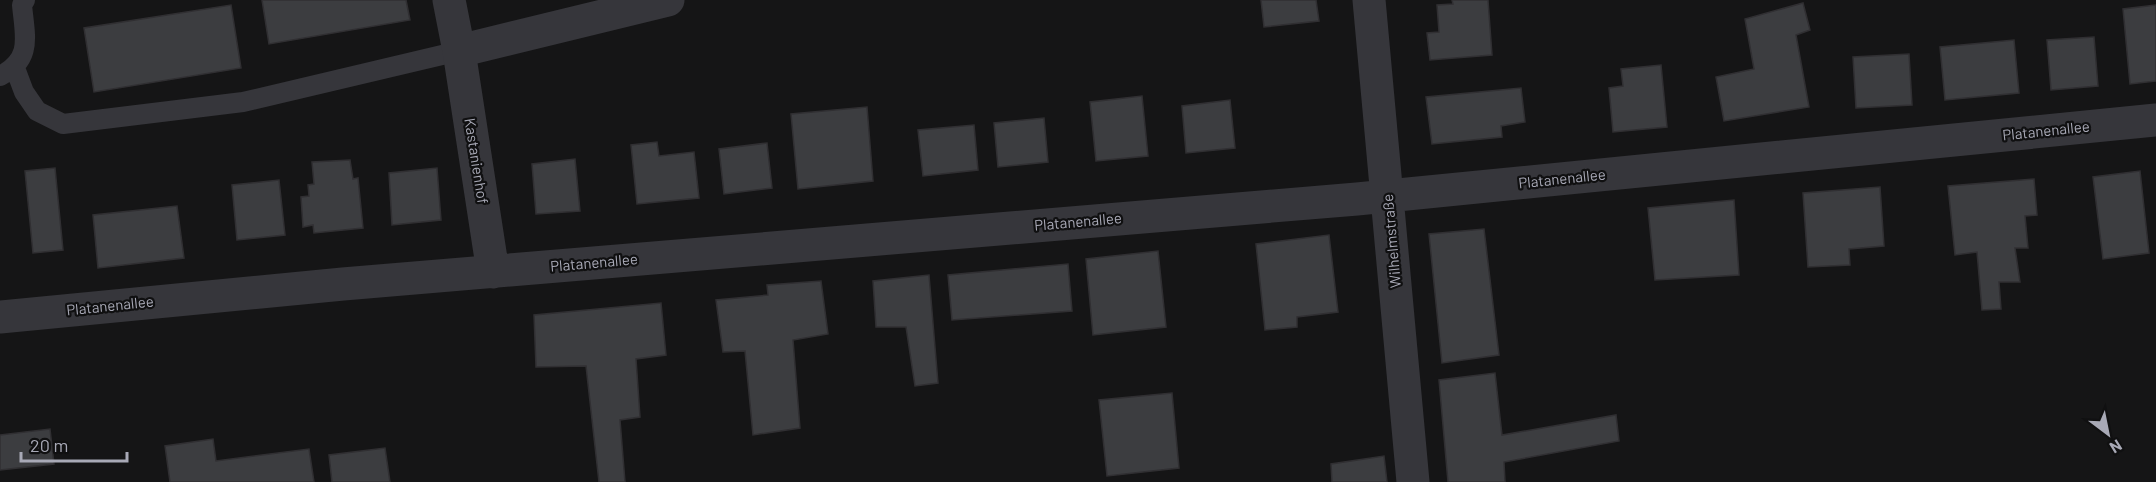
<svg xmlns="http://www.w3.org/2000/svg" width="2156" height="482" viewBox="0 0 2156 482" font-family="Barlow,sans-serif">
	<rect width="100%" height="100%" fill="#151516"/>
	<path fill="#3c3d40" stroke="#302f32" stroke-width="1.5" d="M262,0H406L410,20L269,44Z
		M1261,0H1316L1319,21L1264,27Z
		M1452,0H1488L1492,55L1430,60L1427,33L1439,32L1437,5L1453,4Z
		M1803,3L1810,30L1796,35L1809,107L1724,121L1716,77L1754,69L1745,19Z
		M231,5L241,68L94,92L84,28Z
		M2156,5V81L2130,84L2123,9Z
		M2094,37L2098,86L2051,90L2047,40Z
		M2014,40L2019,93L1945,100L1940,47Z
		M1909,54L1912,105L1856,108L1853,57Z
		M1661,65L1667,127L1613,132L1609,88L1623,86L1621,69Z
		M1521,88L1525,122L1501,126L1502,137L1432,144L1426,97Z
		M1142,96L1148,156L1096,161L1090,102Z
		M1230,100L1235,148L1186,153L1182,106Z
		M867,107L873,181L798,189L791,114Z
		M1044,118L1048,162L998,167L994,123Z
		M974,125L978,170L923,176L918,130Z
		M657,142L659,156L694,152L699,198L637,204L631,145Z
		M767,143L772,188L724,194L719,149Z
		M575,159L580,211L536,214L532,164Z
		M350,160L353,179L358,178L363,228L314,233L313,225L303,227L301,197L309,196L308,185L314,184L312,162Z
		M55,168L63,250L33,253L25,171Z
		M437,168L441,220L392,225L389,173Z
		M2140,171L2149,253L2103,259L2093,177Z
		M2034,179L2037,215L2025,216L2028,248H2015L2020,282H1999L2001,309L1982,310L1977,252L1955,255L1948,186Z
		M279,180L285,235L237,240L232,185Z
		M1880,187L1884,246L1849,249L1850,265L1808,267L1803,193Z
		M1734,200L1739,275L1655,280L1648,208Z
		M177,206L184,258L98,268L93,215Z
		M1484,229L1499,355L1442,363L1429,234Z
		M1329,235L1338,312L1297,317V327L1265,330L1256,244Z
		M1158,251L1166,327L1093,335L1086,259Z
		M1068,264L1072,311L952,320L948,275Z
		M929,275L938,383L915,386L906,327H876L873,281Z
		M821,281L828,334L793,340L800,428L753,435L745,351L723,352L716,300L768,295L767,285Z
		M661,303L666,355L636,359L640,417L620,420L625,482H599L586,366L536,367L534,315Z
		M1495,373L1502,435L1616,415L1619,441L1504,462L1505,482H1448L1439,380Z
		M1172,393L1179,468L1107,476L1099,400Z
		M50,429L54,464L0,470V435Z
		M213,439L216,461L309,449L314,482H170L165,446Z
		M385,448L390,482H332L329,455Z
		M1384,456L1387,482H1332L1331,464Z"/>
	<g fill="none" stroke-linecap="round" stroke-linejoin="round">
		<path stroke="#36363b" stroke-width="20" d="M15,68L24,92L37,111L63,124L243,102L459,51
			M0,76C33,59 25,37 22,5L25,0"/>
		<path stroke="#36363b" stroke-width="33" d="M449,0L459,51L493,272
			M1369,0L1413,482
			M459,51L668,0
			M0,317L343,284L1357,199L2156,120"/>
	</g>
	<g text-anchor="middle" stroke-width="4.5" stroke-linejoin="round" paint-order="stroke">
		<g font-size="15" fill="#a8a9b6" stroke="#101011">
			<text transform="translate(2046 131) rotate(-6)" y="5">Platanenallee</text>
			<text transform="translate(476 161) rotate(81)" y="5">Kastanienhof</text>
			<text transform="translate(1562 179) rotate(-6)" y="5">Platanenallee</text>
			<text transform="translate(1078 222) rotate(-5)" y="5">Platanenallee</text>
			<text transform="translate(1392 241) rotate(-95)" y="5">Wilhelmstraße</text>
			<text transform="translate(594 263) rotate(-5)" y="5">Platanenallee</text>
			<text transform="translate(110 306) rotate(-6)" y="5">Platanenallee</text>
		</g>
	</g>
	<g transform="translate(2108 434) rotate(148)" stroke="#101011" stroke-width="4.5" paint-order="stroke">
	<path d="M0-4.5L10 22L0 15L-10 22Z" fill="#a8a9b6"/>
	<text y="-9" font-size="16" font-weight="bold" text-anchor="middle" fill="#a8a9b6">N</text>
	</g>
	<path d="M21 452v9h106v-9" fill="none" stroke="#a8a9b6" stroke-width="3"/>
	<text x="30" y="452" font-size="18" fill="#a8a9b6" stroke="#101011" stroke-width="4.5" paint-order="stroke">20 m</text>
</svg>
